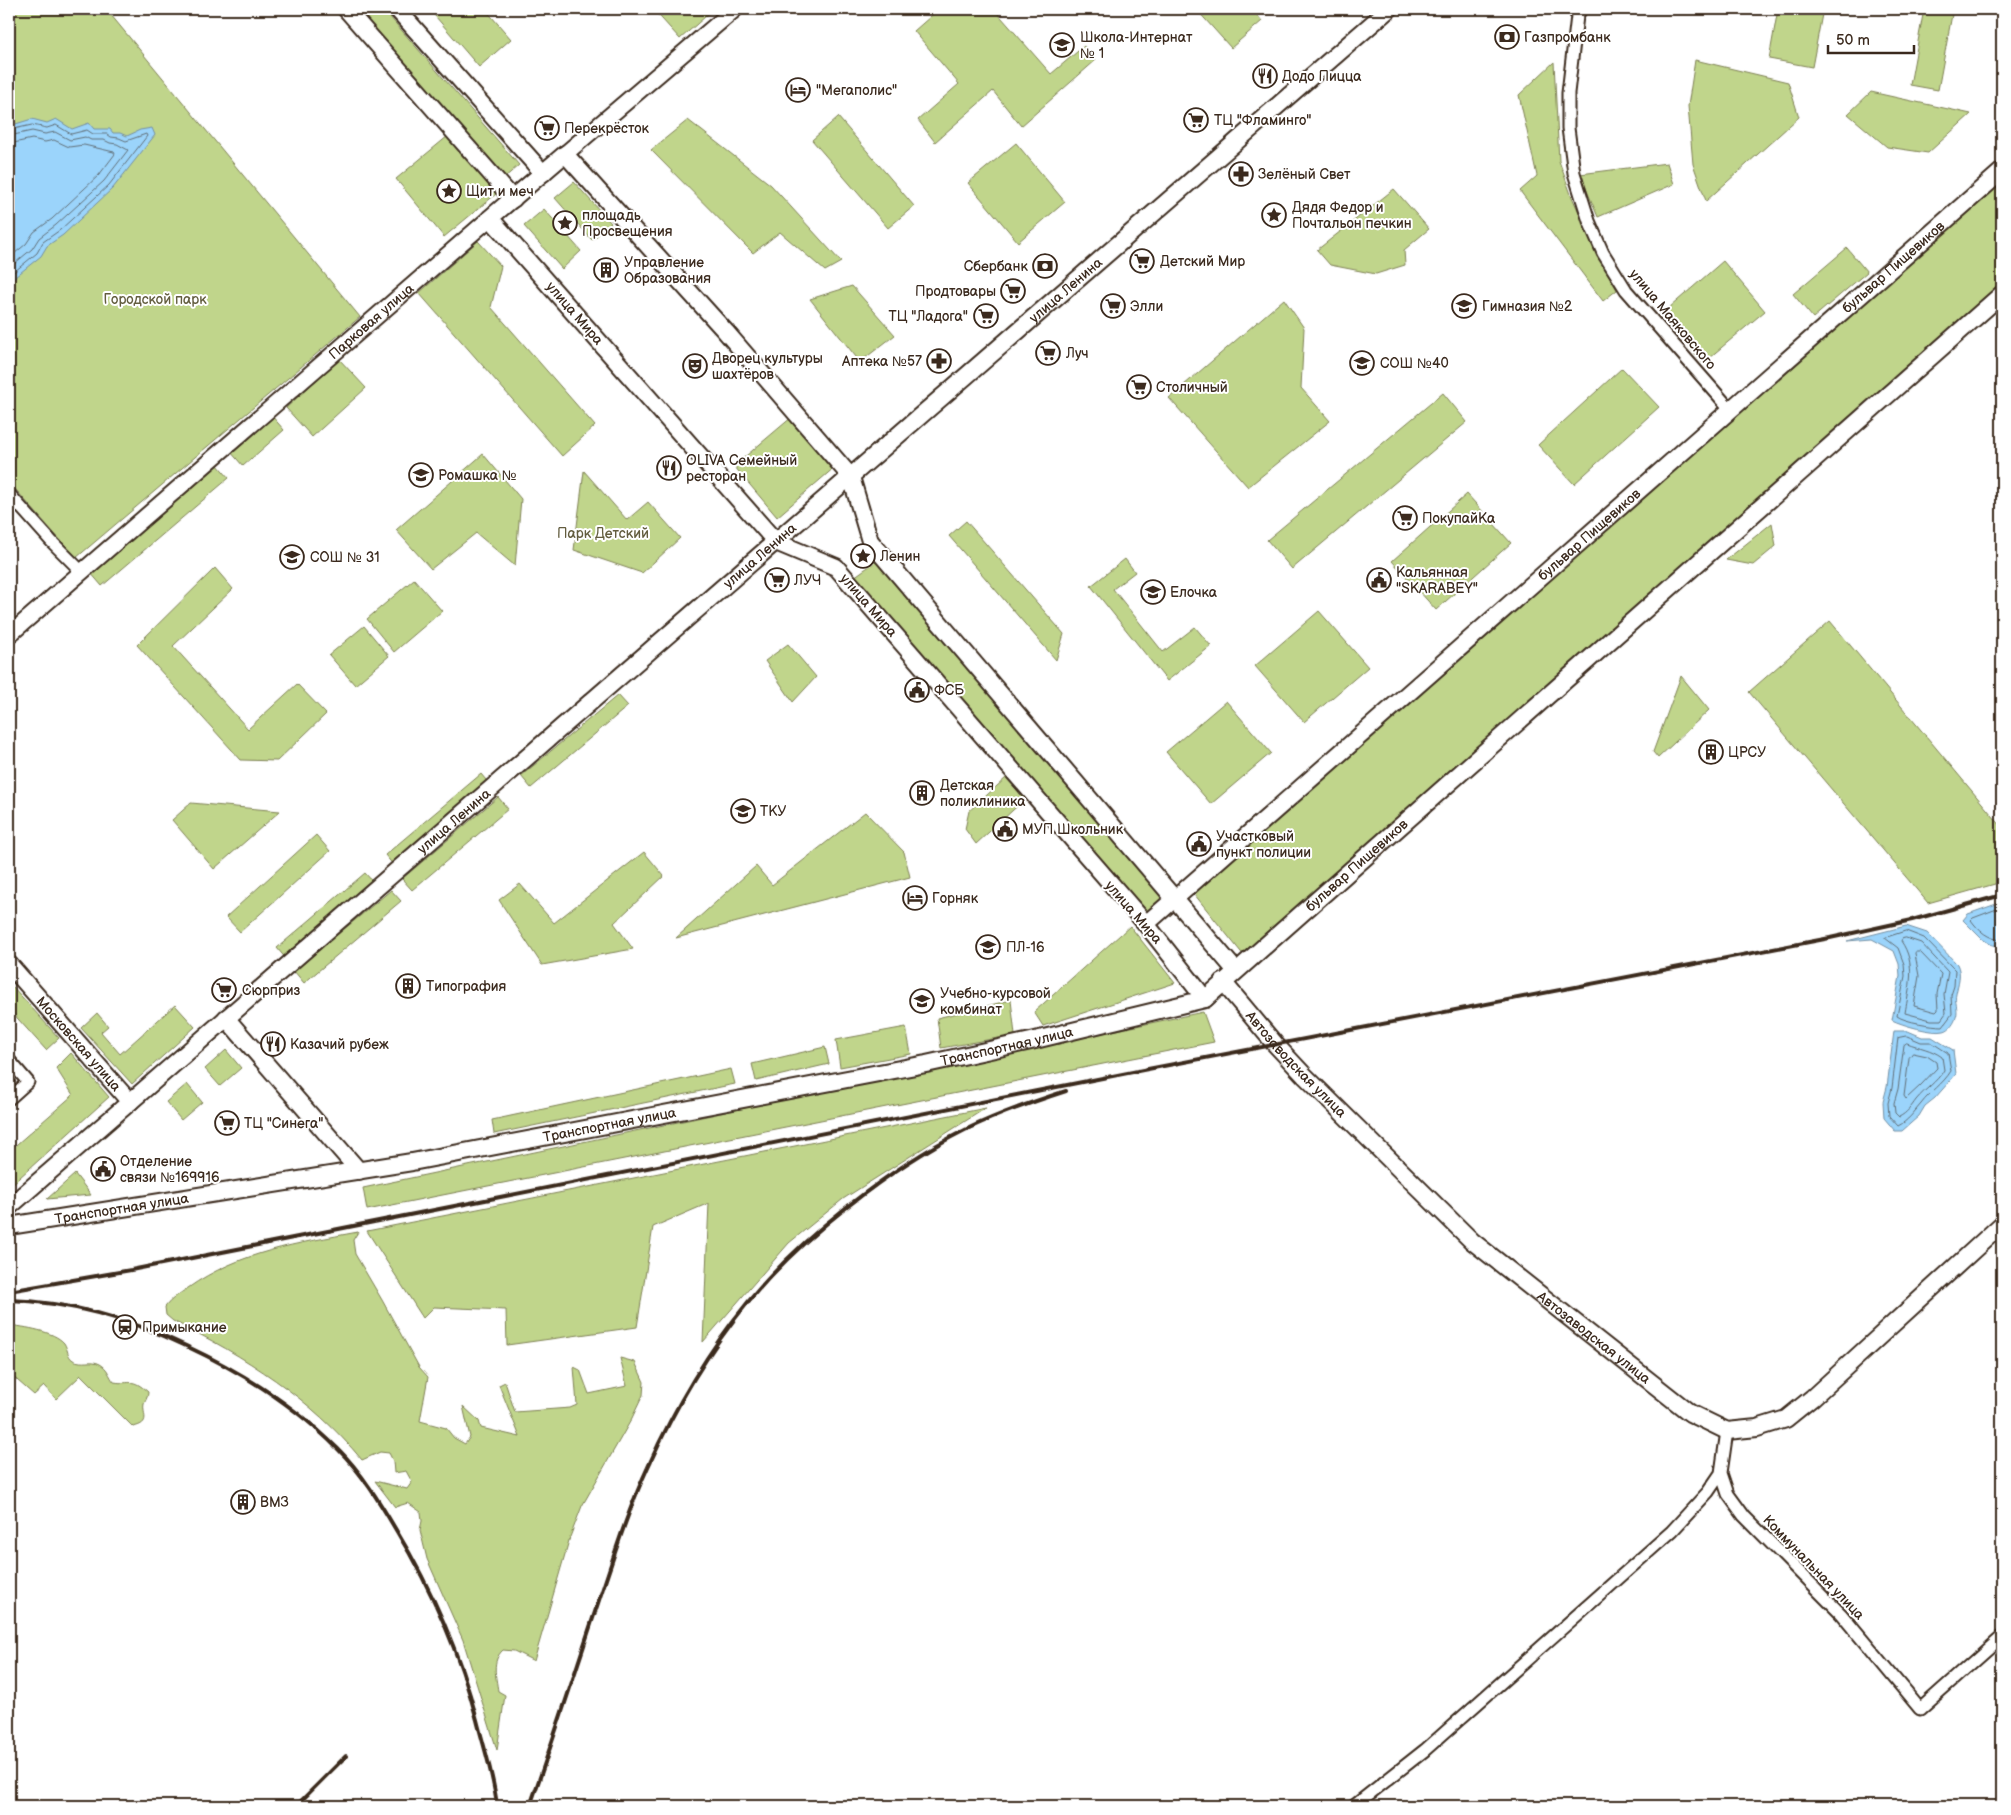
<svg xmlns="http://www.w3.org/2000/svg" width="2011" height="1815" viewBox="0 0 2011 1815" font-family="'Balsamiq Sans',sans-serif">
	<rect width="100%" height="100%" fill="#fff"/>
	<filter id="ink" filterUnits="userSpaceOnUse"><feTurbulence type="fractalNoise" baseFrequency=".02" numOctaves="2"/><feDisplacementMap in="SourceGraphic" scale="10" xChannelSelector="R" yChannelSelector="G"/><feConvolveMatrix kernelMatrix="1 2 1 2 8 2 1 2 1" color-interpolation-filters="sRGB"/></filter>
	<g filter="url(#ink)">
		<path fill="#c0d58b" stroke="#7e8054" d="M9,9H106L360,317L76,558L9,482Z
			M356,9H383L519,165L503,179Z
			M429,9H485L511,39L479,67Z
			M653,9H714L680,39Z
			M939,9H994L1051,74L1084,46L1096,60L1021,126L993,91L935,142L918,120L959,84L914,31Z
			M1196,9H1252L1262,21L1231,48Z
			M1778,9H1823L1812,67L1769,59Z
			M1924,9H1953L1938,90L1910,85Z
			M1695,60L1788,82L1799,117L1706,201L1693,164L1688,106Z
			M1554,62L1559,161L1572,197L1602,263L1617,290L1603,301L1520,191L1537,176L1519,95Z
			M1871,92L1971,114L1928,153L1887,147L1848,114Z
			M838,117L914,206L888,228L812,140Z
			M688,120L771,185L841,262L825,271L780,232L753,253L651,150Z
			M448,136L496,194L444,237L396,179Z
			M1016,143L1065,202L1018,242L968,183Z
			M1667,163L1674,184L1598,217L1580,174Z
			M2002,179V284L1245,957L1190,889Z
			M574,182L611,223L592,240L555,198Z
			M1394,189L1429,229L1404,250L1405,265L1376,274L1330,265L1317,250Z
			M544,209L581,251L562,269L524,226Z
			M478,241L501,266L491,307L595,426L562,456L419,293Z
			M1847,248L1867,272L1813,318L1793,294Z
			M1723,261L1765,311L1703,363L1662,314Z
			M852,286L895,335L860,362L810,299Z
			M1284,299L1304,328L1301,388L1330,421L1248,487L1169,398Z
			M339,359L366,388L312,437L286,408Z
			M1622,368L1659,407L1574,484L1538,445Z
			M1443,393L1467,422L1292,569L1267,540Z
			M271,415L284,430L243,466L230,451Z
			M792,417L835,467L777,517L734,466Z
			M483,454L521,499L515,566L476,533L431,569L396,530Z
			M217,464L229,478L102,586L90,572Z
			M584,471L627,520L648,502L680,538L642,573L574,550Z
			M1467,494L1511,543L1436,610L1392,561Z
			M966,521L1064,634L1056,660L949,536Z
			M1772,523L1776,546L1753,565L1726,560Z
			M1125,559L1135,572L1113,589L1163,652L1195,627L1211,646L1167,681L1091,586Z
			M878,560L1165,897L1145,915L854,577Z
			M215,568L233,589L173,646L248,729L297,684L326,714L277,761L241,760L137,645Z
			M414,579L442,611L394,652L367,619Z
			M1319,611L1368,667L1304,722L1255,666Z
			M1830,621L2002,827V882L1928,903L1749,692Z
			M364,626L389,656L355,685L329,655Z
			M788,644L816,677L793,702L765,661Z
			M1681,676L1709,710L1658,758L1653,752Z
			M618,695L628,706L531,788L521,776Z
			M1226,701L1271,753L1211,804L1166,752Z
			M481,774L491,786L395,867L385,855Z
			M1006,778L1025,799L976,844L965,829L969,811Z
			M498,797L508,809L412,890L402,879Z
			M191,803L280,811L214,869L172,820Z
			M865,812L904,852L910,877L676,938L756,866L772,885Z
			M316,835L330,851L240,932L226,917Z
			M644,852L664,876L614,923L633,949L542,965L499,900L520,884L554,923Z
			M365,873L374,883L287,960L277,948Z
			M391,890L401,901L304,983L294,971Z
			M1130,926L1175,983L1043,1026L1034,1012Z
			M12,986L59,1038L46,1050L9,1009V989Z
			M1011,1000L1015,1035L941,1048L937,1018Z
			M175,1005L195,1027L132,1084L81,1028L97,1013L108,1026L101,1032L120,1054Z
			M1203,1012L1214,1042L367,1210L363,1188Z
			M906,1027L911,1054L840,1067L836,1040Z
			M825,1047L829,1064L756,1081L752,1064Z
			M226,1050L241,1068L220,1086L205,1069Z
			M71,1053L109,1097L9,1187V1151L73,1095L56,1068Z
			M731,1069L735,1084L494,1134L492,1120Z
			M187,1084L202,1102L181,1120L166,1102Z
			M986,1108L843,1199L789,1243L703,1342L709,1203L653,1227L637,1327L507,1345L506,1310L434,1307L423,1318L367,1231Z
			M75,1174L91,1195L47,1199Z
			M358,1232L353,1240L355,1254L382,1300L419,1367L428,1377L420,1421L446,1428L454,1438L465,1444L470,1437L463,1406L479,1421L481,1428L520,1437L499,1385L505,1382L515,1412L570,1408L577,1405L574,1367L580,1370L589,1394L627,1386L620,1358L635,1362L644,1382L643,1395L631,1420L582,1506L570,1537L534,1661L514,1651L503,1650C491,1661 496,1676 498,1691L505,1695L497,1750L463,1640L427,1559L420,1530L422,1521L421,1512L408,1503L395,1507L375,1481L407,1489L412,1482L406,1471L394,1473L393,1461L389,1453L380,1452L362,1460C312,1399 244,1355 173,1321L166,1315L165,1307C171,1299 179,1294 188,1288C238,1252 299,1243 358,1232Z
			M9,1325C24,1327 54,1331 64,1343C68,1349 67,1356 73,1360C83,1365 91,1359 100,1364C108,1368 109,1376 114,1382C132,1385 131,1377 148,1392C148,1397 146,1399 144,1404C142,1415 152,1423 133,1427L81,1375L56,1399L44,1386L34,1395L9,1373Z"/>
		<path fill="#9bd4fb" stroke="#7590a3" d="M32,119L47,123L56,119L72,129L89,123L94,129H110L113,133H120L127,136L140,130L152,128L155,135L113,188L63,235L47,246L41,256L10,281L9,280V126Z
			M2002,902V946L1992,945L1982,939L1963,920L1968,914Z
			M1906,926L1927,933L1957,964C1962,974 1958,983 1956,994C1954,1001 1959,1010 1956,1017C1955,1022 1950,1030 1944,1031C1933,1034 1902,1025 1892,1020L1900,976L1899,964L1894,951L1872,939L1847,941Z
			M1894,1031H1908L1922,1037H1932L1953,1050L1956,1074L1935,1098L1925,1106L1919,1116L1902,1131H1895L1884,1118L1883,1102L1887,1087Z"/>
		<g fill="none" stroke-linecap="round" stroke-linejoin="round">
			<path stroke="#616e76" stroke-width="1" d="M9,130L32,125L47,128L56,125L71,134L87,130L93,134H107L111,137L119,138L126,141L146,134L147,136L109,185L60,230L43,242L37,253L9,276
				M9,136L32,131L45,134L55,132L70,140L85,137L91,140H104L110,143L117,144L128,150L104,181L56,225L39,238L32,249L9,268
				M9,144L32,139L45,142L54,140L69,147L84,145L114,152L115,154L99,175L52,219L34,232L26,244L9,258
				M2002,907L1973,918L1971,920C1979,931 1988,939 2002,940
				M1906,931L1924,938L1955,970L1954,986L1951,995L1952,1014L1943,1026C1933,1026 1905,1022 1897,1016L1905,976L1904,964L1898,948L1885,938Z
				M1906,938L1921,943L1948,972L1944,994L1946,1013L1941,1020H1931L1905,1013C1909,988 1917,964 1901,941L1902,939Z
				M1917,952H1920L1941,974L1937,994L1938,1010L1936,1012L1914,1006L1919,976L1915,954Z
				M1907,1036L1921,1042H1931L1948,1053L1951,1071C1943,1084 1930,1092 1921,1104C1914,1112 1908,1121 1898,1126L1889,1116L1888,1103L1892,1088L1898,1038Z
				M1907,1043C1920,1048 1931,1049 1942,1057L1944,1070C1937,1082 1925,1089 1916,1100C1911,1107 1907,1113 1899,1117L1895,1113L1894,1103L1898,1089L1904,1045Z
				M1913,1053L1927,1056L1936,1062L1937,1068L1921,1085L1906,1099L1904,1096L1909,1058Z"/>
			<g stroke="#3b2a1e" stroke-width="15">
				<path id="minor" d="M1581,9L1577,16L1568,93V128L1574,173L1589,221L1603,253L1626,290L1731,410
					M9,494L52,542L82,572
					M9,1060L28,1082L9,1099
					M1727,1431L1721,1473L1728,1494L1744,1516L1841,1614L1920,1709L2002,1636
					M1354,1806L1425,1750L1672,1531L1708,1492L1721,1473"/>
			</g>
			<g stroke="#3b2a1e" stroke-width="19">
				<g id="tertiary">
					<path d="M565,154L735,9"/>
					<path id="s1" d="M9,635L490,218"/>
				</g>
			</g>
			<g stroke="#3b2a1e" stroke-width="20">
				<g id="secondary">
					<path d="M346,9L513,199"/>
					<path d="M397,9L543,173"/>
					<path id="s2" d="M1146,924L2002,171"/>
					<path id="s3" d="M9,964L130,1102"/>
					<path id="s4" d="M1223,982L1275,1044L1304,1075L1472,1241L1690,1413L1727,1431L1757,1428L1786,1419L1812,1398L2002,1224"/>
					<path d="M1205,999L1146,924L836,567L776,542L490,218L565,154L726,332L851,477L870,541L1236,971"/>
					<path d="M226,1018L359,1171"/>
					<path id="s5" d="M9,1207L1389,9"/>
					<path id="s6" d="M9,1226L412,1162L926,1064L1031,1041L1205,999L2002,294"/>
				</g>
			</g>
			<use href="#minor" stroke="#fff" stroke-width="11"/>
			<use href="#tertiary" stroke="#fff" stroke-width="15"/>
			<use href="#secondary" stroke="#fff" stroke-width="16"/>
			<path stroke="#3b2a1e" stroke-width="4" d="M9,1291L131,1270L1148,1069L1830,938L1912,920L2002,895
				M9,1300C71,1302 130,1319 186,1346C242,1372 294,1405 338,1449C362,1473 379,1501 396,1530C433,1591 459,1651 477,1720C484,1748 494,1777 497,1806
				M296,1806L346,1756
				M530,1806C554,1738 576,1669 599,1600C614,1556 628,1510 648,1467C674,1409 708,1351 748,1302C800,1238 891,1167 965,1130C998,1114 1032,1102 1066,1091"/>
		</g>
	</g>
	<defs>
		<g id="bank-ring" transform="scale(1.25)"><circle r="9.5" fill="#fff" stroke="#3b2a1e" stroke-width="1.5"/><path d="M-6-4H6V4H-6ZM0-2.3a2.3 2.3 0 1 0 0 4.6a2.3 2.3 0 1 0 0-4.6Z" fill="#3b2a1e"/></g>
		<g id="school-ring" transform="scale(1.25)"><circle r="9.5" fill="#fff" stroke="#3b2a1e" stroke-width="1.5"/><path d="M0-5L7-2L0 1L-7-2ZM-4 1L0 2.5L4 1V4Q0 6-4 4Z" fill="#3b2a1e"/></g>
		<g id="restaurant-ring" transform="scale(1.25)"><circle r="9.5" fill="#fff" stroke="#3b2a1e" stroke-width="1.5"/><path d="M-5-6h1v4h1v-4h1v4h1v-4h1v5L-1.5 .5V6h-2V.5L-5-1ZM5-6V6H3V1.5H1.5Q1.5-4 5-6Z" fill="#3b2a1e"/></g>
		<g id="hotel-ring" transform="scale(1.25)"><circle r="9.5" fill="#fff" stroke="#3b2a1e" stroke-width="1.5"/><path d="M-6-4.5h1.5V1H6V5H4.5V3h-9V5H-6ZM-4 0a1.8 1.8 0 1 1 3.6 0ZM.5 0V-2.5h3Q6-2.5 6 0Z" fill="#3b2a1e"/></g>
		<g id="supermarket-ring" transform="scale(1.25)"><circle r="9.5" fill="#fff" stroke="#3b2a1e" stroke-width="1.5"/><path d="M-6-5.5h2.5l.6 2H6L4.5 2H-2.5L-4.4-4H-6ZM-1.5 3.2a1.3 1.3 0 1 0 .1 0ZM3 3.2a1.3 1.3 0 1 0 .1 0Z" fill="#3b2a1e"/></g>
		<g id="pharmacy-ring" transform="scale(1.25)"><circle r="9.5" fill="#fff" stroke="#3b2a1e" stroke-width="1.5"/><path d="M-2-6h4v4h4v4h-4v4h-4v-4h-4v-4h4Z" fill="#3b2a1e"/></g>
		<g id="sight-ring" transform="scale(1.25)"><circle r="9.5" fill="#fff" stroke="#3b2a1e" stroke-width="1.5"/><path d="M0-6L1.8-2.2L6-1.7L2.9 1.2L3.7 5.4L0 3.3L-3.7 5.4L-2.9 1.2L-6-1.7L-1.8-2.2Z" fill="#3b2a1e"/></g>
		<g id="building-ring" transform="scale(1.25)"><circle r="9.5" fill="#fff" stroke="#3b2a1e" stroke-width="1.5"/><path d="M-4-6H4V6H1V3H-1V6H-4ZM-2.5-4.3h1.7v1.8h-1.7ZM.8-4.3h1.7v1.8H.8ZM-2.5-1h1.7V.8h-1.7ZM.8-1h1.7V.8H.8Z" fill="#3b2a1e"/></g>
		<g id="theatre-ring" transform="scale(1.25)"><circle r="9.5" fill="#fff" stroke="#3b2a1e" stroke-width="1.5"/><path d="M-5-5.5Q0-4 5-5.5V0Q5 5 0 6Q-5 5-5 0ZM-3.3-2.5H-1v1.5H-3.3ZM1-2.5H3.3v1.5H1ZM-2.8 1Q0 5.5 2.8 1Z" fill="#3b2a1e"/></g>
		<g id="civic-ring" transform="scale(1.25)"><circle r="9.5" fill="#fff" stroke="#3b2a1e" stroke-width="1.5"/><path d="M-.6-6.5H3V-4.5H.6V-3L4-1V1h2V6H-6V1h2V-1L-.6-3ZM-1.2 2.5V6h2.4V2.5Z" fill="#3b2a1e"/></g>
		<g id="university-ring" transform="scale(1.25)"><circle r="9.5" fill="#fff" stroke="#3b2a1e" stroke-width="1.5"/><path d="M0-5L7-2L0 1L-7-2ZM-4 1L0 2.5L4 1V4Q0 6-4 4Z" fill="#3b2a1e"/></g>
		<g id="station-ring" transform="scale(1.25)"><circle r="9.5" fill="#fff" stroke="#3b2a1e" stroke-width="1.5"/><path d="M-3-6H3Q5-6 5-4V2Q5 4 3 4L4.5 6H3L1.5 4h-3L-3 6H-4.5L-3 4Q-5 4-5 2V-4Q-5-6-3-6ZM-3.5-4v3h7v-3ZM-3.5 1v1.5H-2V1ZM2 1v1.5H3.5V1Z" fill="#3b2a1e"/></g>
	</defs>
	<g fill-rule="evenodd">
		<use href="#bank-ring" x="1507" y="37"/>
		<use href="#school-ring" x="1062" y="45"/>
		<use href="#restaurant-ring" x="1265" y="76"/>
		<use href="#hotel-ring" x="798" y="90"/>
		<use href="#supermarket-ring" x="1196" y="120"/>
		<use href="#supermarket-ring" x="547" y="128"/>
		<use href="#pharmacy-ring" x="1241" y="174"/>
		<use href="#sight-ring" x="449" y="191"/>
		<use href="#sight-ring" x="1274" y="215"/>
		<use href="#sight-ring" x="565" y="223"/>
		<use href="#supermarket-ring" x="1142" y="261"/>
		<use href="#bank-ring" x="1045" y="266"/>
		<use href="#building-ring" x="606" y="270"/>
		<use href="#supermarket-ring" x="1013" y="291"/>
		<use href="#supermarket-ring" x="1113" y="306"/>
		<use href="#school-ring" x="1464" y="306"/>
		<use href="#supermarket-ring" x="986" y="316"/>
		<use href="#supermarket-ring" x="1048" y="353"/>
		<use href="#pharmacy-ring" x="939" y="361"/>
		<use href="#school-ring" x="1362" y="363"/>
		<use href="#theatre-ring" x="695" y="366"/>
		<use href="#supermarket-ring" x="1139" y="387"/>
		<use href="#restaurant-ring" x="669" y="468"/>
		<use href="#school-ring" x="421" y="475"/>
		<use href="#supermarket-ring" x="1405" y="518"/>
		<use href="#sight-ring" x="863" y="556"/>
		<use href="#school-ring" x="292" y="557"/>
		<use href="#supermarket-ring" x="777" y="580"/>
		<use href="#civic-ring" x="1379" y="580"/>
		<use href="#school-ring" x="1153" y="592"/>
		<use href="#civic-ring" x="917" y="690"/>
		<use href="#building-ring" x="1711" y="752"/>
		<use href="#building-ring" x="922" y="793"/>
		<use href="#university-ring" x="743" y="811"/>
		<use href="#civic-ring" x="1005" y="829"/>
		<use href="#civic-ring" x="1199" y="844"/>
		<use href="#hotel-ring" x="915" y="898"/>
		<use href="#university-ring" x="988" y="947"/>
		<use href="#building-ring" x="408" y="986"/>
		<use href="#supermarket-ring" x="224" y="990"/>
		<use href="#university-ring" x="922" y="1001"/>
		<use href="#restaurant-ring" x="273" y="1044"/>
		<use href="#supermarket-ring" x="227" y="1123"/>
		<use href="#civic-ring" x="103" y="1169"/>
		<use href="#station-ring" x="125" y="1327"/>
		<use href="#building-ring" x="243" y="1502"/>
	</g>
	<g text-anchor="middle" stroke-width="4" stroke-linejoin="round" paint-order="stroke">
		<g font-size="14" fill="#3b2a1e" stroke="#fff" text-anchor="start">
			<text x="1080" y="42">Школа-Интернат<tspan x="1080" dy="16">№ 1</tspan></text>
			<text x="1524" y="42">Газпромбанк</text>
			<text x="1282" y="81">Додо Пицца</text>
			<text x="816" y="95">"Мегаполис"</text>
			<text x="1214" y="125">ТЦ "Фламинго"</text>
			<text x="564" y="133">Перекрёсток</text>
			<text x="1258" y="179">Зелёный Свет</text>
			<text x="466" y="196">Щит и меч</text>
			<text x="1292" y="212">Дядя Федор и<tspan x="1292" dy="16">Почтальон печкин</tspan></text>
			<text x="582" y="220">площадь<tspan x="582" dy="16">Просвещения</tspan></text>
			<text x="1160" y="266">Детский Мир</text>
			<text x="624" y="267">Управление<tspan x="624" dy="16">Образования</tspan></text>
			<text x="1028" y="271" text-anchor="end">Сбербанк</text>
			<text x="996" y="296" text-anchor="end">Продтовары</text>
			<text x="1130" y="311">Элли</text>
			<text x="1482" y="311">Гимназия №2</text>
			<text x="968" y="321" text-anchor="end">ТЦ "Ладога"</text>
			<text x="1066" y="358">Луч</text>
			<text x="712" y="363">Дворец культуры<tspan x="712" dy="16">шахтёров</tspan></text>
			<text x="922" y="366" text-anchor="end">Аптека №57</text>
			<text x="1380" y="368">СОШ №40</text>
			<text x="1156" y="392">Столичный</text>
			<text x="686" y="465">OLIVA Семейный<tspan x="686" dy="16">ресторан</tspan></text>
			<text x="438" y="480">Ромашка №</text>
			<text x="1422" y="523">ПокупайКа</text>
			<text x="880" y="561">Ленин</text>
			<text x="310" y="562">СОШ № 31</text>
			<text x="1396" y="577">Кальянная<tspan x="1396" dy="16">"SKARABEY"</tspan></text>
			<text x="794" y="585">ЛУЧ</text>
			<text x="1170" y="597">Елочка</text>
			<text x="934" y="695">ФСБ</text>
			<text x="1728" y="757">ЦРСУ</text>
			<text x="940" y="790">Детская<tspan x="940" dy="16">поликлиника</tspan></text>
			<text x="760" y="816">ТКУ</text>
			<text x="1022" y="834">МУП Школьник</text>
			<text x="1216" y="841">Участковый<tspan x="1216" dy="16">пункт полиции</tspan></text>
			<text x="932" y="903">Горняк</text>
			<text x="1006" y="952">ПЛ-16</text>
			<text x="426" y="991">Типография</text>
			<text x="242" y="995">Сюрприз</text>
			<text x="940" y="998">Учебно-курсовой<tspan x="940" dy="16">комбинат</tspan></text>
			<text x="290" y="1049">Казачий рубеж</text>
			<text x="244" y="1128">ТЦ "Синега"</text>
			<text x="120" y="1166">Отделение<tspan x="120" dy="16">связи №169916</tspan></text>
			<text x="142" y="1332">Примыкание</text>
			<text x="260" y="1507">ВМЗ</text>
		</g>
		<g font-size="14" fill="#3b2a1e" stroke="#fff">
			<text dy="5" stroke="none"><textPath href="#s2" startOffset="995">бульвар Пищевиков</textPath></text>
			<text dy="5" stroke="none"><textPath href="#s5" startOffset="1399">улица Ленина</textPath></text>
			<text transform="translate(575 313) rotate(49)" y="5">улица Мира</text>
			<text transform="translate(1673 319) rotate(50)" y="5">улица Маяковского</text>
			<text dy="5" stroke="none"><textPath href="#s1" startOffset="479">Парковая улица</textPath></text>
			<text dy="5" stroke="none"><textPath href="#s2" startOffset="590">бульвар Пищевиков</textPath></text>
			<text dy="5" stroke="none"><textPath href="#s5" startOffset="994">улица Ленина</textPath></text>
			<text transform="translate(869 605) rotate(49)" y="5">улица Мира</text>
			<text dy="5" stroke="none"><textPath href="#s5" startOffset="589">улица Ленина</textPath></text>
			<text dy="5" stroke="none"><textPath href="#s6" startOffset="1420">бульвар Пищевиков</textPath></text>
			<text transform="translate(1134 912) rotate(49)" y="5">улица Мира</text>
			<text dy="5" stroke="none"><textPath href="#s3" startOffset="106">Московская улица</textPath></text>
			<text dy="5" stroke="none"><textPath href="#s6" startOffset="1014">Транспортная улица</textPath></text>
			<text dy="5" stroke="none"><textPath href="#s4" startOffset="110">Автозаводская улица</textPath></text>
			<text dy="5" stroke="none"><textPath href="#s6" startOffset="609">Транспортная улица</textPath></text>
			<text dy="5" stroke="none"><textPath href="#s6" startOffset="114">Транспортная улица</textPath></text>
			<text dy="5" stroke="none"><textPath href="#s4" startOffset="515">Автозаводская улица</textPath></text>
			<text transform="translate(1814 1567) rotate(46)" y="5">Коммунальная улица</text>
		</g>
		<g font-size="14" fill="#635d3f" stroke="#fff">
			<text x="155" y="304">Городской парк</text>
			<text x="603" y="538">Парк Детский</text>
		</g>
	</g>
	<rect width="2011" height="1815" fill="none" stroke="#fff" stroke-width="30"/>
	<rect x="15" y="15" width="1981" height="1785" fill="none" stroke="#3b2a1e" stroke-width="2" filter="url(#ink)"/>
	<path d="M1828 45v8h86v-8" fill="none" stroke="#3b2a1e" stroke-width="2.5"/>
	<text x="1836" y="45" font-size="15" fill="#3b2a1e" stroke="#ffffff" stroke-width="4" paint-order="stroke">50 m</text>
</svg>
